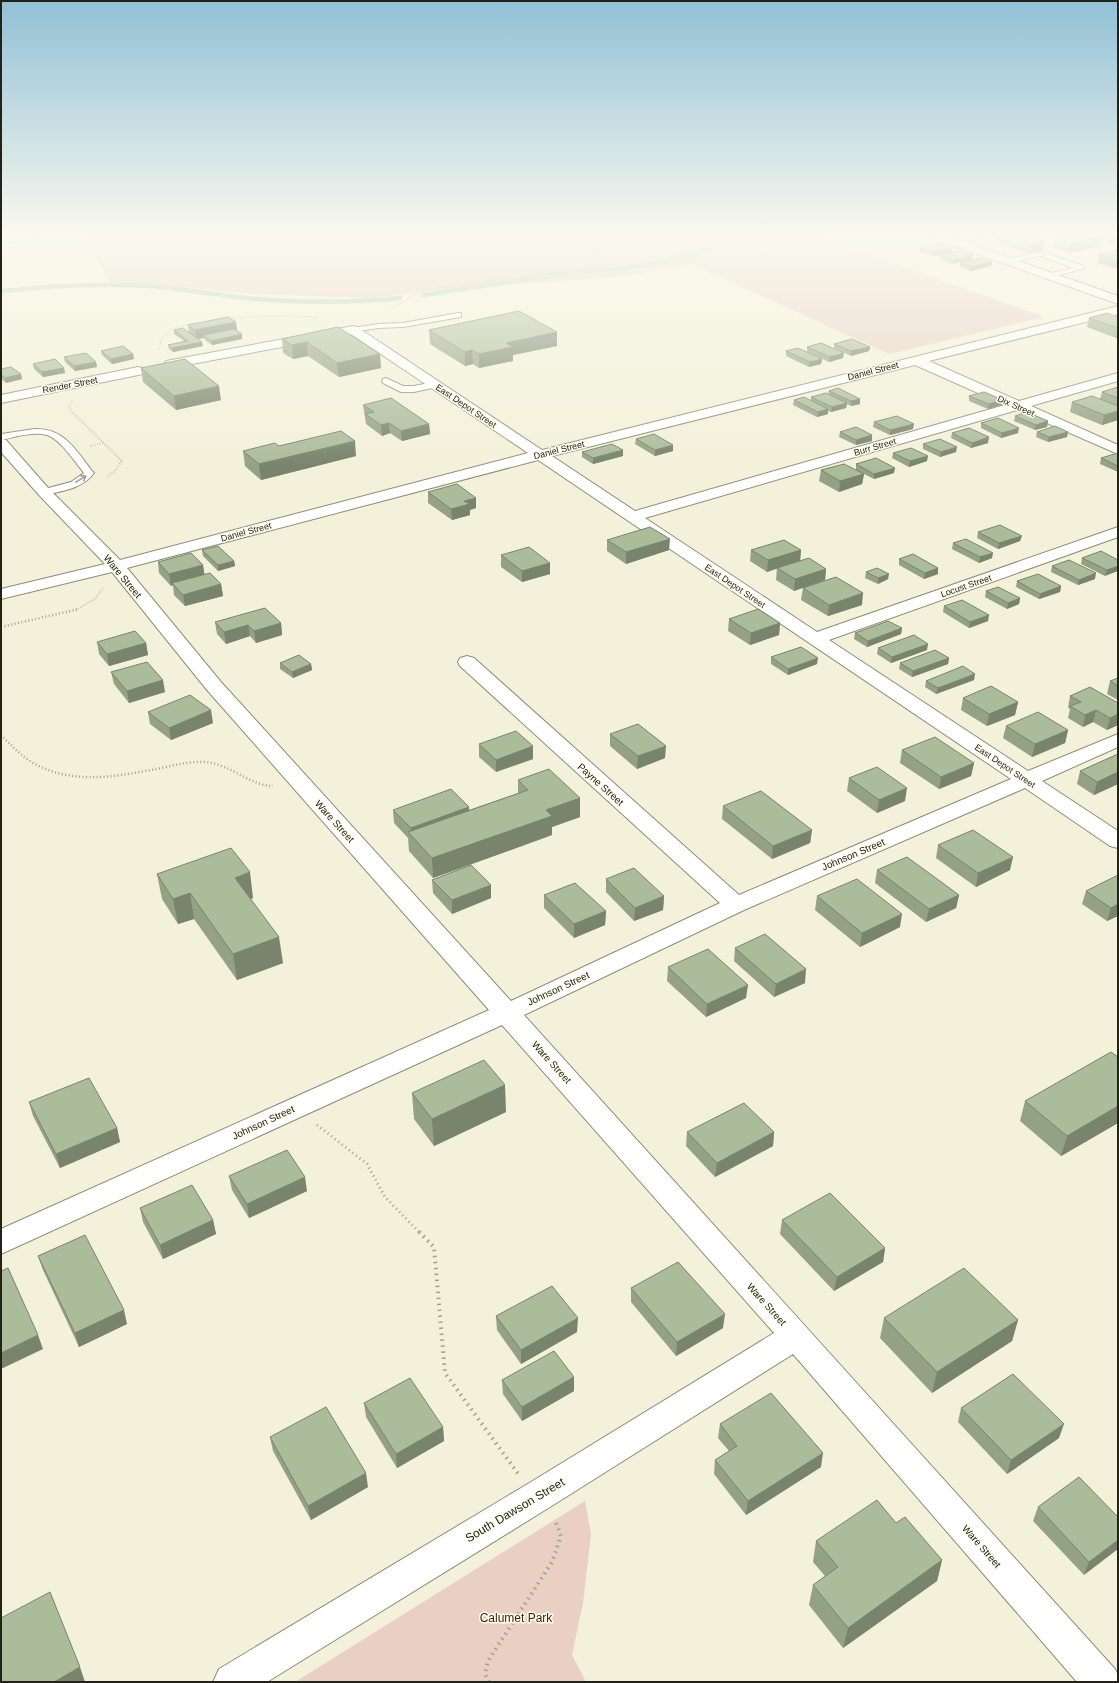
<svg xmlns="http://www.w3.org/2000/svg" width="1119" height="1683" viewBox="0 0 1119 1683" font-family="Arial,sans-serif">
	<rect width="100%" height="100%" fill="#f3f1d9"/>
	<path fill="#e9d0c3" d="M98,232H806L1044,317L889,354L691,264L636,274L581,280L461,287L374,298L254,294L155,284L110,282L83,235Z
		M585,1501L591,1534L583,1603L572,1655L586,1682H295Z"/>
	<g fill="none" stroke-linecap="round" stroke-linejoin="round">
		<path stroke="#afd2ba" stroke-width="4.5" d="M1,291C54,286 108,282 161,287C190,290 218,295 246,298C297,303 348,303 400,298
			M423,295L584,271L627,268L665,261L702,252L723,240L729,232"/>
		<g stroke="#8f8d77" stroke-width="2">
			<path id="lane" d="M977,232H988L1001,238L998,240L962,247V245L990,238Z
				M1041,252L1084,266L1085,268L1050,278H1047V274L1073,268L1041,256L1009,263L1005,261L1006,259Z
				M458,313H461V317L403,327L378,328L353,332L349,330L353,328L378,324L403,323Z
				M386,378L403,386H414L434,382L438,385L437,387L414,392H401L383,383L382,381L383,379Z
				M35,429C64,428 76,450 92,471L94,473C82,489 62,491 44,495L41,494L39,492L41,490L71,482L84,473C75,462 60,439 47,435C33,431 15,437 1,440V434Z"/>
		</g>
		<g stroke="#8f8d77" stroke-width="2">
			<path id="street" d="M37,232H65L60,235L1,244V238Z
				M920,232H936L1118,296V304L921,234Z
				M1118,306V314L929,361L1019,401L1118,373V381L1031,406L1118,445V454L1017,410L645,518L817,632L1118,527V537L829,640L1028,771L1118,734V747L1042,781L1118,831V848L1110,846L1025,788L744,910L524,1015L1115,1669L1118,1675V1682H1077L793,1354L550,1507L267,1682H213L219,1669L526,1485L774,1333L502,1025L1,1254V1229L489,1010L207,690L112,572L1,599V589L105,564L39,495L1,452V439L6,440L49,489L120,560L528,453L351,334L171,368L166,367L164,364L166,361L353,326L357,327L542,450ZM915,365L1005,405L635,511L552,456ZM538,460L1011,779L739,895L474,658L467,656L460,658L458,662L460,666L720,903L511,1001L221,682L127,568Z
				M138,367L143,368L145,371L143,374L1,403V395Z"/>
		</g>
		<path stroke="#a3a18f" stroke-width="1.5" stroke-dasharray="0.5 1.5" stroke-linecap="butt" d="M390,309L416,294L438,288L550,273L569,268L592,257L595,250L592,244L573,232
			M228,318L270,316L317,317
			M159,350C162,328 176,327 195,323"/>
		<path stroke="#a3a18f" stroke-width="2" stroke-dasharray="0.5 2" stroke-linecap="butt" d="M72,402L69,407L72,412L122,461L114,472L107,477
			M90,446L103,443
			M76,610L95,599L103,588"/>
		<path stroke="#a3a18f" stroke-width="2.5" stroke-dasharray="1 2.5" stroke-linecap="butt" d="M1,627L79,609
			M1,735C12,746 22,757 35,764C72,784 113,777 151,770C169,767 186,761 205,762C230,764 251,786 273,786"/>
		<path stroke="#a3a18f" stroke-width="3" stroke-dasharray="1 3.5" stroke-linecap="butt" d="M317,1125L367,1164L385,1197L420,1233"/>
		<path stroke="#a3a18f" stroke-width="4" stroke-dasharray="1.5 4.5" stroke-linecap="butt" d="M419,1232L434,1247L445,1373L519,1475
			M489,1682L485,1674L488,1661L552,1562L561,1536L555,1520"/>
		<use href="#lane" fill="#fff" fill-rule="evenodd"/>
		<use href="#street" fill="#fff" fill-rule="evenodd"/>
	</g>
	<path fill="#93a284" d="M394,232H409L404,237L394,236Z
		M1007,232H1045L1028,236L1043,250L1029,254L996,242L998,234Z
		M1118,232V246L1105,242L1106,234Z
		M1100,237L1099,246L1069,253L1054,248L1055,240Z
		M920,248H952V252L933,256L920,252Z
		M1118,250V267L1113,268L1098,263L1099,254Z
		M960,251L953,264L940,259L941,255Z
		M960,262H992L991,266L971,271L960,267Z
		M1118,317V337L1116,338L1087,327L1089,318Z
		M236,322L237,331L242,339L212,345L205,340L204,338L198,339L203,346L173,352L169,349L168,345L184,341L174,334V330L189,332L188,325Z
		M338,327L381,368L339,377L308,356L293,359L283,353L282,339Z
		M429,330L557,332V346L513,355V361L479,368L473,364L465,366L430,344Z
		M834,344L870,347L869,351L851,356L834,348Z
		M807,347L843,358L829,362L807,352Z
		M101,351L133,354L134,359L112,364L102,355Z
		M786,351L822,359L821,364L809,367L786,356Z
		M64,357L96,362L97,367L75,371L65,362Z
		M33,364L64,368L65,373L43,377L34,369Z
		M141,368L221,400L176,410L143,382Z
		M1,369L21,374L22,379L6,383L1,379Z
		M1118,387V420L1102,425L1070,412L1072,402L1100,399L1102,392Z
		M829,391L860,399V404L851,406L847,404L846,408L831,412L828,411V414L817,417L793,405L794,400L811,401V397L828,395Z
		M969,396L1003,400L1002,405L988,409L969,401Z
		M363,405L429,424L430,434L402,441L390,433L382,436L366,424Z
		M1015,416L1048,421L1047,427L1035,430L1014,421Z
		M874,422L913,429L890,435L873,427Z
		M981,423L1018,433L1001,438L981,428Z
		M840,432L872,435V441L856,445L839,437Z
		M1037,432L1067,437L1048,442L1036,437Z
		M952,433L988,443L971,448L951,438Z
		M636,439L673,451L655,456L635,444Z
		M923,444L956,452L940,457L923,449Z
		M279,446L356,456L261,480L245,466L243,451Z
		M623,450V456L593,464L582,457V452Z
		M893,453L927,461L909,467L892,458Z
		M1118,453V472L1100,464L1101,458Z
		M856,464L894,473L874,479L864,474L862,484L839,492L819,481L821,470H856Z
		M428,492L476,508L470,510V515L452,520L428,503Z
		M978,532L1020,541L998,549L977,538Z
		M607,540L669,550L626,564L607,551Z
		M953,543L992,558L979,563L952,549Z
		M202,550L234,561L235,566L218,571L203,556Z
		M751,550H801L800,561L826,569L825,580L794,591L776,580L777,568L767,572L750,561Z
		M501,555L550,563V574L522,582L501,567Z
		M1082,558L1118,560L1105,576L1081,564Z
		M899,559L938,568V574L924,579L899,565Z
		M158,562L204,575L221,584L223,596L185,606L174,595L173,585L171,586L159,573Z
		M1052,566L1095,579L1078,585L1051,572Z
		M866,572L888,579L878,584L865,578Z
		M1017,581L1061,586L1060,592L1039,599L1016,587Z
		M803,588L862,605L828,616L801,600Z
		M986,591L1020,598L1019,604L1007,609L985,597Z
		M944,606L988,621L969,628L943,612Z
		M729,619L780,623L779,635L750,645L728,631Z
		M215,622L281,623L282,635L256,643L250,636L226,644L217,634Z
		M902,628L901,634L867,647L854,639L855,633Z
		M97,642L146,643L148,655L109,666L99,654Z
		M878,648L927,650L891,663L877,654Z
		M771,657L817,664L788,675L771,664Z
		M949,658L948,664L912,677L899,669L900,663Z
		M280,663L311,664L312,670L293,678L280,669Z
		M111,672L165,692L129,703L114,684Z
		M1118,678V700L1107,694L1110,681Z
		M974,680L936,694L925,687L926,681Z
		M1070,696L1118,703V725L1107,730L1093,722L1083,727L1068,718L1070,709L1068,708Z
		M963,698L1018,702L1015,715L987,726L961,710Z
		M148,712L213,723L171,740L150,724Z
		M1006,726L1068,730L1065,743L1032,757L1003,738Z
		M610,734L665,758L637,769L610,746Z
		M479,744L533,759L496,772L479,757Z
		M902,750L974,763L971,776L939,789L900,763Z
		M1118,754V784L1094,795L1077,784L1080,771Z
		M849,778L905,801L877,813L847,791Z
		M518,780L580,817L552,827V835L433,878L409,851L408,838L394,823L393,810L469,807V810L518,793Z
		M723,806L812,830L810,843L772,859L722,819Z
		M938,845L1010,870L976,887L936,858Z
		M877,870L959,895L956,908L926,922L875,883Z
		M157,874L253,898L251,899L283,963L237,980L194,919L178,924L162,899Z
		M1118,875V916L1107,921L1082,904L1086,891Z
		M606,879L664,896L663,910L634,921L606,892Z
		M432,880L491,898L452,914L433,893Z
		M544,895L606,911L605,925L574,938L544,908Z
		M817,896L900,927L860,947L815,910Z
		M735,948L805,983L774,997L734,961Z
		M668,967L746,998L706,1017L667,981Z
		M1118,1057V1123L1061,1156L1020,1121L1025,1101Z
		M412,1093L506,1112L434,1146L414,1119Z
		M29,1102L117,1128L120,1142L60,1168L33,1116Z
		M687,1132H774L773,1146L715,1177L686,1146Z
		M229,1176L307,1191L249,1218L232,1190Z
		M140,1208L213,1220L216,1234L163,1259L143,1222Z
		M782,1220L885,1248L883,1262L834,1291L780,1234Z
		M38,1256L127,1324L79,1347L43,1270Z
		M631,1288L723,1328L676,1356L631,1302Z
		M496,1316L577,1332L521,1364L497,1330Z
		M884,1318L1018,1320L1012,1341L932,1393L880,1338Z
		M574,1377V1391L522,1421L503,1394L502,1380Z
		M364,1403L443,1427L444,1441L397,1468L366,1417Z
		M961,1408L1059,1438L1007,1474L958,1422Z
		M720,1424L821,1467L746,1515L714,1474L715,1460L729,1451L718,1438Z
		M270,1437L368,1487L311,1520L273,1451Z
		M1038,1507L1118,1517L1084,1575L1033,1521Z
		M896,1523L942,1560L937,1581L843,1648L809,1605L813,1585L825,1576L813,1562L816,1541Z"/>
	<path fill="#78846c" d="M404,232H409L404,237Z
		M1022,232H1045L1021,238Z
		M1100,237L1099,246L1069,253L1070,244Z
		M1045,242L1043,250L1029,254L1030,245Z
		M952,248V252L933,256V252Z
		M973,255L972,259L953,264L954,260Z
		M1118,259V267L1113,268L1115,260Z
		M992,262L991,266L971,271L972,267Z
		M236,322L237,331L204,335V338L196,339L195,330Z
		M1118,330V337L1116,338Z
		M557,332V346L513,355V361L479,368V354L506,343Z
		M242,334V339L212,345L211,341Z
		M202,342L203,346L173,352L172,348Z
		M307,342L308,356L293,359L292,345Z
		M870,347L869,351L851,356V351Z
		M472,350L473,364L465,366V352Z
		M844,353L843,358L829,362L830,357Z
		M133,354L134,359L112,364L111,359Z
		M380,354L381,368L339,377L337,363Z
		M822,359L821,364L809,367L810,362Z
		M96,362L97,367L75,371L74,366Z
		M64,368L65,373L43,377L42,372Z
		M21,374L22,379L6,383L5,378Z
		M219,386L221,400L176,410L174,396Z
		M860,399V404L851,406V401Z
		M1003,400L1002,405L988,409L989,404Z
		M847,403L846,408L831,412L832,407Z
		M828,409V414L817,417L818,412Z
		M1118,411V420L1102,425L1104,415Z
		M1048,421L1047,427L1035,430L1036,425Z
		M389,423L390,433L382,436L381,425Z
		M429,424L430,434L402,441L401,431Z
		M914,424L913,429L890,435V430Z
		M1019,428L1018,433L1001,438L1002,433Z
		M1068,432L1067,437L1048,442L1049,437Z
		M872,435V441L856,445V440Z
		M989,437L988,443L971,448L972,443Z
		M355,441L356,456L261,480L259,464Z
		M673,445V451L655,456V450Z
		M957,447L956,452L940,457L941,452Z
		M623,450V456L593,464V458Z
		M928,456L927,461L909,467L910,461Z
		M895,468L894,473L874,479V474Z
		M864,474L862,484L839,492L840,481Z
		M476,498V508L470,510V515L452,520L451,509L464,501Z
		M1022,536L1020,541L998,549L999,543Z
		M670,539L669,550L626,564V552Z
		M801,550L800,561L767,572L768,560Z
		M993,553L992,558L979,563L980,557Z
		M234,561L235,566L218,571V565Z
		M550,563V574L522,582V571Z
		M203,565L205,577L172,583L173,585L171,586L169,574Z
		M1118,566V571L1105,576L1107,570Z
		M938,568V574L924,579L925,573Z
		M826,569L825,580L794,591L795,579Z
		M1096,573L1095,579L1078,585L1079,580Z
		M889,574L888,579L878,584V578Z
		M221,584L223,596L185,606L183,595Z
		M1061,586L1060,592L1039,599L1040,594Z
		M863,593L862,605L828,616L829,605Z
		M1020,598L1019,604L1007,609L1008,603Z
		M989,615L988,621L969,628L970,622Z
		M281,623L282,635L256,643L254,631Z
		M780,623L779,635L750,645L751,633Z
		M248,625L250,636L226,644L224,632Z
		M902,628L901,634L867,647L868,641Z
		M146,643L148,655L109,666L107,654Z
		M928,644L927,650L891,663L892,657Z
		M818,658L817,664L788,675V669Z
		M949,658L948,664L912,677L913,671Z
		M311,664L312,670L293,678L292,672Z
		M975,674L974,680L936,694L938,688Z
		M163,680L165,692L129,703L127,691Z
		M1018,702L1015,715L987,726L989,714Z
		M211,710L213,723L171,740L169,728Z
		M1096,710L1093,722L1083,727L1085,715Z
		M1118,714V725L1107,730L1110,718Z
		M1068,730L1065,743L1032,757L1035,744Z
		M533,746V759L496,772V760Z
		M666,746L665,758L637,769L638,756Z
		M974,763L971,776L939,789L941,777Z
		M1118,772V784L1094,795L1097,782Z
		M907,788L905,801L877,813L879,800Z
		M580,798V817L552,827V835L433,878L432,858L546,810Z
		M469,807L470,820L411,835V828Z
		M812,830L810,843L772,859L773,846Z
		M1013,857L1010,870L976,887L978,873Z
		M250,872L253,898L239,903L235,878Z
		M491,885V898L452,914V900Z
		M190,893L194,919L178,924L173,899Z
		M959,895L956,908L926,922L929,909Z
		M664,896L663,910L634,921L635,908Z
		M1118,904V916L1107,921L1111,908Z
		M606,911L605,925L574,938V924Z
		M902,914L900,927L860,947L862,933Z
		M279,937L283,963L237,980L233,954Z
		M806,969L805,983L774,997L776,984Z
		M748,985L746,998L706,1017L707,1004Z
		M505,1085L506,1112L434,1146L432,1119Z
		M1118,1106V1123L1061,1156L1067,1136Z
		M117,1128L120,1142L60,1168L56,1154Z
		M774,1132L773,1146L715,1177L717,1163Z
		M305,1177L307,1191L249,1218L247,1204Z
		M213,1220L216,1234L163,1259L160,1245Z
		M885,1248L883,1262L834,1291L837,1277Z
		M124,1310L127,1324L79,1347L75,1333Z
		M725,1314L723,1328L676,1356L677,1342Z
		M578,1318L577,1332L521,1364V1350Z
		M1018,1320L1012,1341L932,1393L937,1372Z
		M38,1335L43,1349L1,1369V1353Z
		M574,1377V1391L522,1421V1407Z
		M1064,1424L1059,1438L1007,1474L1011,1460Z
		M443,1427L444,1441L397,1468L396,1454Z
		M823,1453L821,1467L746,1515L748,1501Z
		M366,1473L368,1487L311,1520L308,1506Z
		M1118,1540V1549L1084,1575L1089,1562Z
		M942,1560L937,1581L843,1648L848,1628Z
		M80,1667L85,1682H54Z"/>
	<path fill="#abbc9a" stroke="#78846c" d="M1006,232H1016L1045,242L1030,245L998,234Z
		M1112,232H1118V237L1106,234Z
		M1085,233L1100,237L1070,244L1055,240Z
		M939,243L952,248L933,252L920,248Z
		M1118,250V259L1115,260L1099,254Z
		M960,251L973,255L954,260L941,255Z
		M980,258L992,262L972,267L960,262Z
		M519,311L557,332L506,343L513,347L479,354L472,350L465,352L429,330Z
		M1107,313L1118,317V328L1089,318Z
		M228,317L236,322L195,330L188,325Z
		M338,327L380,354L337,363L307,342L292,345L282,339Z
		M183,328L202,342L172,348L168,345L188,341L174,330Z
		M234,329L242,334L211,341L204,335Z
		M852,339L870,347L851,351L834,344Z
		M821,343L844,353L830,357L807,347Z
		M123,346L133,354L111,359L101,351Z
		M798,348L822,359L810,362L786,351Z
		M86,353L96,362L74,366L64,357Z
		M55,359L64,368L42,372L33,364Z
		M185,359L219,386L174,396L141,368Z
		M11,367L21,374L5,378L1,375V369Z
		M1118,387V398L1102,392Z
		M838,388L860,399L851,401L829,391Z
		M984,392L1003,400L989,404L969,396Z
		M826,393L847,403L832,407L811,397Z
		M1092,396L1118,406V411L1104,415L1072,402Z
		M804,397L828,409L818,412L794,400Z
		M391,398L429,424L401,431L389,423L381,425L365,414L374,412L363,405Z
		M1027,412L1048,421L1036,425L1015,416Z
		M897,416L914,424L890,430L874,422Z
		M998,418L1019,428L1002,433L981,423Z
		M1055,426L1068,432L1049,437L1037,432Z
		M856,427L872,435L856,440L840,432Z
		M969,428L989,437L972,443L952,433Z
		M341,431L355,441L259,464L243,451L275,443L279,446Z
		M654,434L673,445L655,450L636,439Z
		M940,439L957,447L941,452L923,444Z
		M612,444L623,450L593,458L582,452Z
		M911,448L928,456L910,461L893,453Z
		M1118,453V466L1101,458Z
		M876,458L895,468L874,474L856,464Z
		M844,464L864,474L840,481L821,470Z
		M457,484L476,498L464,501L470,504L451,509L428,492Z
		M1000,525L1022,536L999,543L978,532Z
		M650,527L670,539L626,552L607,540Z
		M966,539L993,553L980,557L953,543Z
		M784,540L801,550L768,560L751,550Z
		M218,546L234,561L218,565L202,550Z
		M529,547L550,563L522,571L501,555Z
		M1101,551L1118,560V566L1107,570L1082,558Z
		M191,553L203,565L169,574L158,562Z
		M913,554L938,568L925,573L899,559Z
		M809,558L826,569L795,579L777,568Z
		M1069,560L1096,573L1079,580L1052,566Z
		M877,568L889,574L878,578L866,572Z
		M210,573L221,584L183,595L172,583Z
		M1038,574L1061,586L1040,594L1017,581Z
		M836,577L863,593L829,605L803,588Z
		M998,587L1020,598L1008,603L986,591Z
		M962,600L989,615L970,622L944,606Z
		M265,608L281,623L254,631L248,625L224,632L215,622Z
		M758,609L780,623L751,633L729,619Z
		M888,621L902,628L868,641L855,633Z
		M135,631L146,643L107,654L97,642Z
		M914,635L928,644L892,657L878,648Z
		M801,647L818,658L788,669L771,657Z
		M935,650L949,658L913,671L900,663Z
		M299,655L311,664L292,672L280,663Z
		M147,662L163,680L127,691L111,672Z
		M963,666L975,674L938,688L926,681Z
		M1118,678V686L1110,681Z
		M991,686L1018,702L989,714L963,698Z
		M1090,687L1118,703V714L1110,718L1096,710L1085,715L1070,706L1081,702L1070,696Z
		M190,695L211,710L169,728L148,712Z
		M1038,712L1068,730L1035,744L1006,726Z
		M638,724L666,746L638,756L610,734Z
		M516,731L533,746L496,760L479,744Z
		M935,737L974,763L941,777L902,750Z
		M1118,754V772L1097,782L1080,771Z
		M877,767L907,788L879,800L849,778Z
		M549,769L580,798L546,810L552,816L432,858L408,832L528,790L518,780Z
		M451,789L469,807L411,828L393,810Z
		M761,791L812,830L773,846L723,806Z
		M973,830L1013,857L978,873L938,845Z
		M231,848L250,872L235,878L279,937L233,954L190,893L173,899L157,874Z
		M907,857L959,895L929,909L877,870Z
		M471,865L491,885L452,900L432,880Z
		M634,868L664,896L635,908L606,879Z
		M1118,875V904L1111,908L1086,891Z
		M857,879L902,914L862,933L817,896Z
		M575,883L606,911L574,924L544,895Z
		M765,934L806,969L776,984L735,948Z
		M708,949L748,985L707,1004L668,967Z
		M1111,1052L1118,1057V1106L1067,1136L1025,1101Z
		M484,1060L505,1085L432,1119L412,1093Z
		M89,1078L117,1128L56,1154L29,1102Z
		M744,1103L774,1132L717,1163L687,1132Z
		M287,1150L305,1177L247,1204L229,1176Z
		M192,1185L213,1220L160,1245L140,1208Z
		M830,1193L885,1248L837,1277L782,1220Z
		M85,1235L124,1310L75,1333L38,1256Z
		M678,1262L725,1314L677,1342L631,1288Z
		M8,1268L38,1335L1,1353V1271Z
		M964,1268L1018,1320L937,1372L884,1318Z
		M552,1286L578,1318L521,1350L496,1316Z
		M554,1351L574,1377L522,1407L502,1380Z
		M1013,1374L1064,1424L1011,1460L961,1408Z
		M410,1378L443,1427L396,1454L364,1403Z
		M771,1393L823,1453L748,1501L715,1460L737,1446L720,1424Z
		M326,1407L366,1473L308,1506L270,1437Z
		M1079,1477L1118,1517V1540L1089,1562L1038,1507Z
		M877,1500L896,1523L905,1517L942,1560L848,1628L813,1585L838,1567L816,1541Z
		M50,1592L80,1667L54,1682H1V1618Z"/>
	<defs><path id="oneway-shaft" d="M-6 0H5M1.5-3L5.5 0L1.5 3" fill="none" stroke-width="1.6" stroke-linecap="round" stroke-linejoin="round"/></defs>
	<use stroke="#9c9c98" href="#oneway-shaft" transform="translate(81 479) rotate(-31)"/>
	<linearGradient id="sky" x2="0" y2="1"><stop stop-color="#91c0d6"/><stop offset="0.5" stop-color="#faf9ee"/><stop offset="1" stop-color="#faf9ee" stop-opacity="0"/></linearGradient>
	<rect width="1119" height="468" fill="url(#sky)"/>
	<g text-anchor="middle" stroke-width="3" stroke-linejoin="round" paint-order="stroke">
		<g font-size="9" fill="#232219" stroke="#fffeef">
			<text transform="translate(873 371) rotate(-14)" y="3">Daniel Street</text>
			<text transform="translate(70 385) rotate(-11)" y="3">Render Street</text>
			<text transform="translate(466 406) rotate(34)" y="3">East Depot Street</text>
			<text transform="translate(1016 406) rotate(24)" y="3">Dix Street</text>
			<text transform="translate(875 447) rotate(-16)" y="3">Burr Street</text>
			<text transform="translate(559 450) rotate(-14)" y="3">Daniel Street</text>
			<text transform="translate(246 532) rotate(-15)" y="3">Daniel Street</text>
			<text transform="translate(735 586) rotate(34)" y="3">East Depot Street</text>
			<text transform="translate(966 586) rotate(-19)" y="3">Locust Street</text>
			<text transform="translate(1005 766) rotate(34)" y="3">East Depot Street</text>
		</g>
		<g font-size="10" fill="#232219" stroke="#fffeef">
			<text transform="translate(123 576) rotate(50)" y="4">Ware Street</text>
			<text transform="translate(601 784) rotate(42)" y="4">Payne Street</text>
			<text transform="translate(335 821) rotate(48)" y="4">Ware Street</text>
			<text transform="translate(853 854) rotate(-23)" y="4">Johnson Street</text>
			<text transform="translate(558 988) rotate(-25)" y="4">Johnson Street</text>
			<text transform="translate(552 1062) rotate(48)" y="4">Ware Street</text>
			<text transform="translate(263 1122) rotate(-25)" y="4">Johnson Street</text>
			<text transform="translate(767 1304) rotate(48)" y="4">Ware Street</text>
			<text transform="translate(982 1546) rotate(49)" y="4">Ware Street</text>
		</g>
		<g font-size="12" fill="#232219" stroke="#fffeef">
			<text transform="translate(515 1510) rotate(-31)" y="4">South Dawson Street</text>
		</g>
		<g font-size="12" fill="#481b00" stroke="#fffeef">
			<text x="516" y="1622">Calumet Park</text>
		</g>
	</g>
	<rect width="1119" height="1683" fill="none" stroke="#232219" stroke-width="4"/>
</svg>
